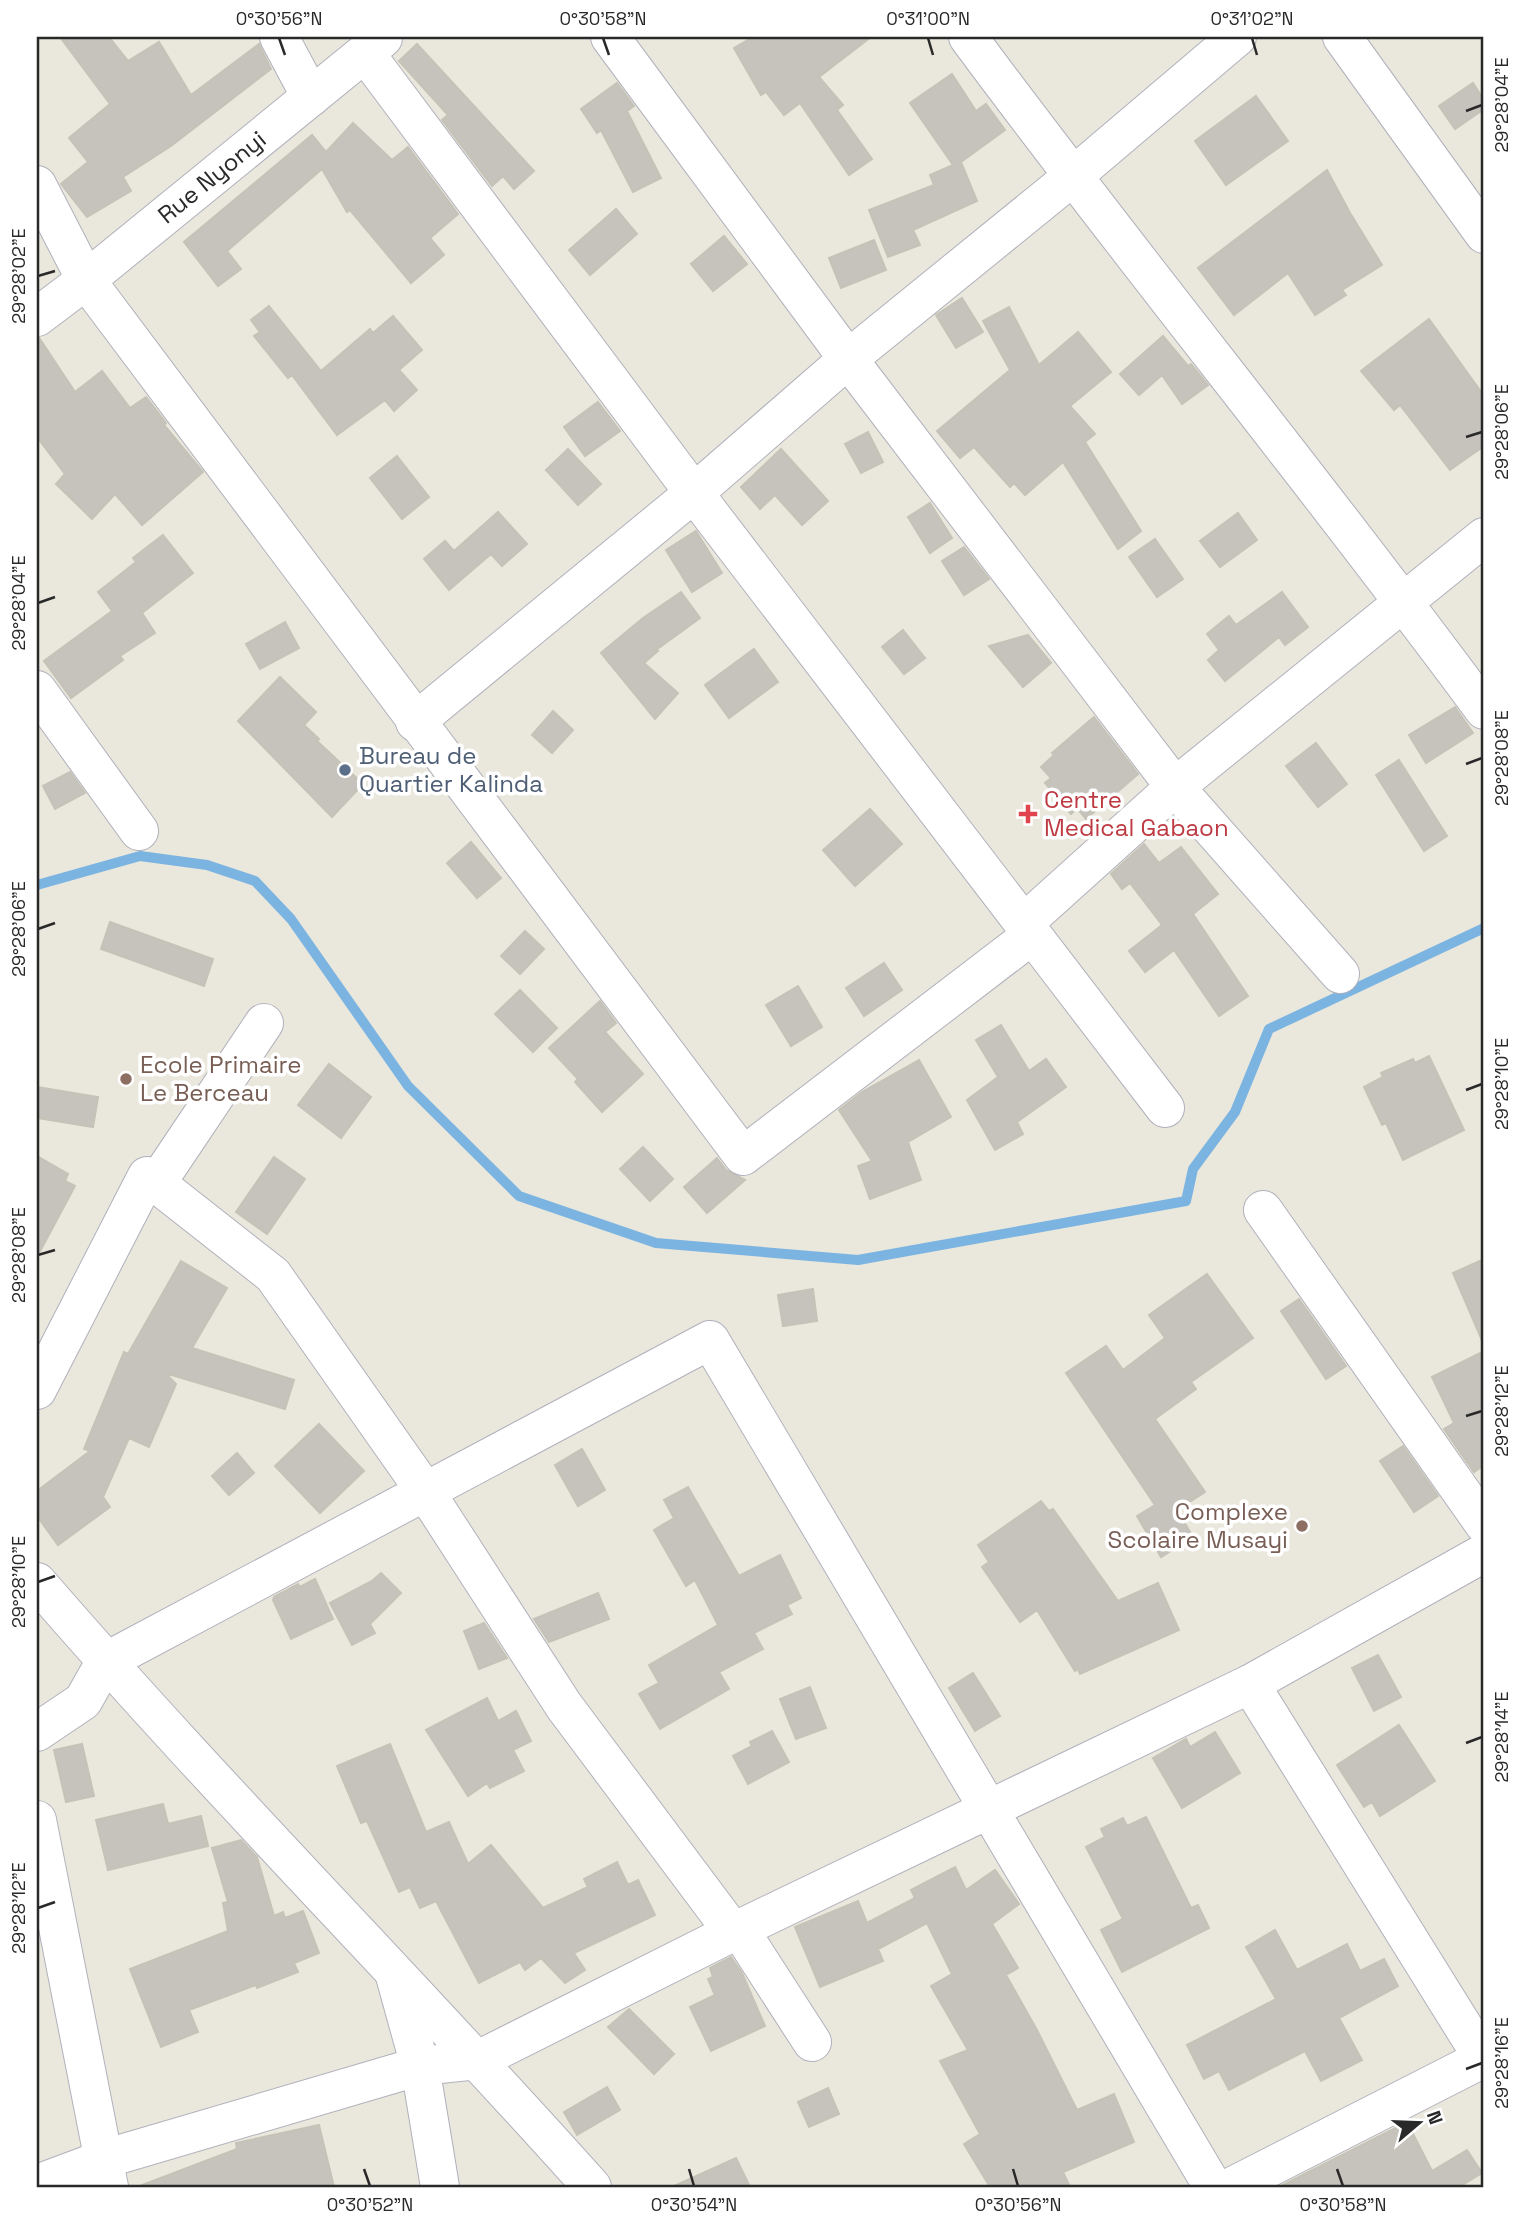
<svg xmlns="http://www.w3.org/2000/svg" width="1521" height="2224" viewBox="0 0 1521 2224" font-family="'Space Grotesk',sans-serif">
	<rect width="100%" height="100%" fill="#eae7dd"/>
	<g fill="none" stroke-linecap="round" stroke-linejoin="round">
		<path stroke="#7bb4e1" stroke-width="10" d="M37,885L140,856L207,865L255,881L291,919L408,1086L519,1196L656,1243L858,1260L1186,1201L1193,1169L1235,1112L1269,1029L1484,928"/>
	</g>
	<path fill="#c6c3bc" stroke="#c5c3b7" stroke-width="2" d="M60,37H109L128,61L159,42L191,95L259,44L271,69L171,146L123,177L131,191L87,217L61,184L88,162L69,138L110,104Z
		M753,37H871L819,77L843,105L837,110L872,159L849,175L800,103L784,115L766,92L761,95L734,48Z
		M417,44L534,171L514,189L503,176L492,186L442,120L448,115L399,61Z
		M952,74L976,111L986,104L1005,130L961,162L977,201L913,230L920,245L888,257L869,210L934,185L930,175L953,165L910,103Z
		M617,83L634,106L627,111L661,178L633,192L601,130L597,133L581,109Z
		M1473,83L1484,100V109L1455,129L1439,106Z
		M1256,96L1288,141L1226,185L1195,141Z
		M353,123L392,160L408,147L458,214L430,238L444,255L411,283L350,210L347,212L322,169L227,251L241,269L218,286L184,242L312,135L326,152Z
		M1327,170L1350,213L1382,265L1342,290L1346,295L1315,315L1288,273L1234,315L1198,268Z
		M616,209L637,234L590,275L569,250Z
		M724,236L747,264L713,291L691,264Z
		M874,240L886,270L841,288L829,258Z
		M962,298L983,332L956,348L936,315Z
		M269,306L321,371L370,329L373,333L393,316L422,350L399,370L417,390L394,411L385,400L337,435L292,375L288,378L254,336L260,332L251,320Z
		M1009,307L1039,365L1078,332L1111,372L1070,406L1095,434L1085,442L1141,531L1118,549L1063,462L1025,495L1014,483L1010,487L974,447L960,458L937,431L1010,370L983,321Z
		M1429,319L1484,396V446L1450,470L1400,405L1394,410L1361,371Z
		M1163,336L1188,366L1191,364L1208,385L1182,404L1162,375L1139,395L1120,374Z
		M37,338L40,339L75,392L102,371L130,408L146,397L166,423L164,425L203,472L142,525L115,494L92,519L56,484L65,474L37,437Z
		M598,402L620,431L585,456L564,427Z
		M868,432L883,462L861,473L845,444Z
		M568,449L601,484L578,505L546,470Z
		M781,449L828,501L802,525L775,495L760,509L741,487Z
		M397,456L429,497L402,519L370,478Z
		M930,503L952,538L930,553L908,517Z
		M498,512L527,544L502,566L491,554L449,590L424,559L445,541L454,551Z
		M1238,513L1257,540L1220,567L1200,541Z
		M696,531L722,573L692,592L666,550Z
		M163,535L193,573L142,613L155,633L120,656L123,660L71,698L44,661L112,611L98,592L136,562L133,558Z
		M1155,539L1183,579L1157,597L1129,557Z
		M964,547L989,579L964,595L942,561Z
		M681,592L700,618L656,650L658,651L644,663L678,693L655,719L601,653L643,618Z
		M1282,592L1308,627L1285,645L1279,637L1225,681L1208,660L1219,650L1207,634L1229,616L1236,625Z
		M285,622L299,648L260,669L246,644Z
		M903,630L925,658L904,674L882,647Z
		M1028,635L1051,663L1023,687L989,646Z
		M754,649L778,682L729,718L705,685Z
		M280,677L316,712L304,725L319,739L317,741L363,784L332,817L238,721Z
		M1455,707L1473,733L1426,763L1409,735Z
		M553,711L573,730L552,753L532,735Z
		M1094,717L1138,774L1086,819L1077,808L1071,814L1045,783L1051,778L1041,767L1054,755L1052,753Z
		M1316,743L1347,784L1318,807L1286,766Z
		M1399,760L1447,836L1424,851L1376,775Z
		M70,772L85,793L55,809L43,786Z
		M870,809L902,844L855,886L823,850Z
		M471,842L501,878L477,898L447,863Z
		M1144,844L1159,863L1181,847L1218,894L1193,914L1248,996L1219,1016L1174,950L1145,972L1129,951L1162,925L1130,883L1122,889L1111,874Z
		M110,922L213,959L204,986L101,949Z
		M525,931L544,949L520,974L501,956Z
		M884,963L902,990L864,1016L846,988Z
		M798,986L822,1027L791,1046L766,1005Z
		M520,990L557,1028L533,1052L495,1014Z
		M600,1001L616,1023L605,1032L643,1074L602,1112L575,1082L578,1079L549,1048Z
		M1001,1025L1029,1071L1046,1059L1066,1087L1017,1122L1023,1134L995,1150L967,1100L998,1077L976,1040Z
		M1429,1056L1464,1130L1403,1160L1386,1123L1382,1125L1364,1087L1383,1077L1381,1073L1413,1059L1415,1063Z
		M919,1060L951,1117L908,1142L921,1180L870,1199L858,1166L872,1161L839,1110L862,1092Z
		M329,1064L371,1097L341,1138L298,1105Z
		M37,1087L98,1097L93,1127L37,1118Z
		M643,1147L673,1179L650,1201L620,1169Z
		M37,1156L68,1174L65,1181L75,1186L37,1257Z
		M274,1157L305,1179L267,1234L236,1212Z
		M717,1158L726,1170L745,1180L707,1213L684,1187Z
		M1484,1259V1345L1453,1273Z
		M181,1261L227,1288L192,1348L294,1380L285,1409L165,1373L176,1384L149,1447L129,1438L103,1497L110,1507L58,1545L37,1516V1491L90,1451L84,1449L124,1352L128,1354Z
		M1207,1274L1253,1338L1191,1382L1196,1389L1155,1419L1205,1492L1177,1510L1193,1537L1161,1557L1137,1516L1155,1505L1066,1373L1106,1346L1123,1370L1165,1338L1149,1315Z
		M813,1289L817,1321L783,1326L778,1295Z
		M1299,1299L1346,1366L1326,1379L1281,1311Z
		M1484,1351V1465L1474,1472L1444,1429L1454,1423L1432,1377Z
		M319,1424L364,1471L320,1513L275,1466Z
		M1403,1446L1438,1496L1414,1512L1380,1461Z
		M582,1449L605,1490L578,1506L555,1465Z
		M237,1453L254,1473L229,1495L212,1476Z
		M688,1487L739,1576L780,1555L801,1598L787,1605L792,1614L754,1633L763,1649L719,1672L729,1689L660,1729L639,1694L659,1683L649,1665L718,1625L695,1580L686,1586L654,1530L674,1518L664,1500Z
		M1041,1501L1049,1511L1053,1509L1118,1601L1158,1583L1179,1630L1080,1674L1078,1669L1075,1671L1037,1610L1020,1622L982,1567L989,1562L978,1545Z
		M381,1573L401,1593L370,1624L375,1633L352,1645L330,1603L372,1581Z
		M315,1579L333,1619L291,1639L273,1600L274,1597L298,1584L300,1587Z
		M598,1593L609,1619L549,1642L534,1619Z
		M484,1623L507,1658L479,1669L464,1631Z
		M1378,1655L1401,1697L1374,1711L1352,1668Z
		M973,1673L1000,1716L975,1731L949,1688Z
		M810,1687L826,1728L796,1739L780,1699Z
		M487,1698L498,1721L516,1711L531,1741L513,1750L524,1771L490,1788L487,1783L468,1796L426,1730Z
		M1399,1725L1435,1781L1380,1816L1372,1802L1364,1807L1337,1765Z
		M772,1731L789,1762L748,1784L733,1756L752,1746L750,1742Z
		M1215,1732L1240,1773L1182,1808L1153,1758L1186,1739L1190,1747Z
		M82,1744L94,1796L66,1802L54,1750Z
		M390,1744L426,1832L449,1822L468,1864L491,1845L543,1908L588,1887L584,1879L617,1862L628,1885L638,1880L655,1915L574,1953L585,1970L565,1983L541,1958L525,1970L520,1962L479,1983L436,1901L420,1908L410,1887L399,1892L367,1821L361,1823L337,1766Z
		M163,1804L168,1824L201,1816L208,1846L108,1870L96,1820Z
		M1146,1817L1191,1908L1198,1905L1209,1928L1122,1972L1101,1930L1123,1919L1086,1847L1105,1837L1101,1829L1123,1818L1127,1826Z
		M241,1840L257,1857L274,1916L283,1912L285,1918L303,1911L319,1953L294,1963L298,1972L257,1988L256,1985L189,2010L198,2032L161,2047L130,1969L228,1931L223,1903L228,1902L212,1848Z
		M955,1867L966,1890L995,1870L1019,1904L992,1924L1018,1968L1006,1975L1037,2030L1077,2110L1114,2094L1134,2142L1063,2172L1070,2187H990L964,2144L980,2134L940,2061L968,2050L931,1986L952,1974L927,1923L878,1949L883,1961L820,1987L795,1927L858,1901L867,1923L915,1898L911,1890Z
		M1275,1930L1297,1970L1347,1944L1360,1971L1384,1959L1398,1986L1339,2018L1362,2060L1321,2081L1305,2051L1229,2090L1219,2071L1204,2079L1187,2045L1276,1999L1246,1947Z
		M731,1957L742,1973L765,2026L711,2051L690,2007L715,1995L708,1979L713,1977L710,1968Z
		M629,2009L674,2054L654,2074L608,2027Z
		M607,2087L620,2110L577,2135L564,2112Z
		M828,2088L839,2114L809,2127L798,2102Z
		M1407,2122L1432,2171L1467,2150L1482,2173L1459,2187H1279Z
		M319,2125L334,2187H143L142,2185L237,2149L236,2143Z
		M736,2158L750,2187H672Z"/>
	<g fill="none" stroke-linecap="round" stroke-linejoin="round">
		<g stroke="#b0b1bc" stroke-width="40">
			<g id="minor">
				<path d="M279,37L311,97"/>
				<path d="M610,37L848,359L1175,787L1340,974"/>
				<path d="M968,37C1136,264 1316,482 1484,710"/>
				<path d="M1342,37L1484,234"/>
				<path d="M365,53L694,493L1165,1108"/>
				<path d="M37,185L86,280L743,1156L1032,935"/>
				<path id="s1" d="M37,317L86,280L383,38"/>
				<path d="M37,690L139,831"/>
				<path d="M415,722L694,493L848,359L1072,177L1237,37"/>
				<path d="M1023,924L1175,787L1484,537"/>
				<path d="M156,1184L264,1023"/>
				<path d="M1263,1210L1484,1524"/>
				<path d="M37,1390L147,1176L273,1275L425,1491L564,1706L733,1932"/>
				<path d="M37,1582C216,1789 410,1983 592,2187"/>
				<path d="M1250,1684L1484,2060"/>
				<path d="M37,1732L83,1701L105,1662L710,1340L1213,2187"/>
				<path d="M37,1820L109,2187"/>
				<path d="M739,1929L812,2042"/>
				<path d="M395,1976L420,2066L440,2187"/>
				<path d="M37,2184L104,2159L420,2066L478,2060L733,1932L1250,1684L1484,1553"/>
				<path d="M1231,2187L1484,2058"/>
			</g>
		</g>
		<use href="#minor" stroke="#fff" stroke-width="38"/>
	</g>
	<path fill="none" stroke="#292929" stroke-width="2.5" d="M279,38L285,55M603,38L609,55M928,38L933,55M1252,38L1257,55M1466,111L1482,105M38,276L55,271M1466,437L1482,432M38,603L55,597M1466,764L1482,758M38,929L55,923M1466,1090L1482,1084M38,1255L55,1250M1466,1416L1482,1411M38,1582L55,1576M1466,1743L1482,1737M38,1908L55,1902M1466,2069L1482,2063M364,2169L370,2186M689,2169L694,2186M1013,2169L1018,2186M1337,2169L1343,2186"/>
	<circle fill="#5c6f8a" stroke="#fff" stroke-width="2.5" cx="345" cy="770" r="7"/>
	<path fill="#e0444e" stroke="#fff" stroke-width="2.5" d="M1024.5 803.5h7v7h7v7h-7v7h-7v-7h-7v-7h7z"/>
	<g fill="#8d6e63" stroke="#fff" stroke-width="2.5">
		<circle cx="126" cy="1079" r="7"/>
		<circle cx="1302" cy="1526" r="7"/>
	</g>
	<g text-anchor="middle" stroke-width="7" stroke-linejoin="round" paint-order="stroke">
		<g font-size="24" fill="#292929" stroke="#fff">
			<text dy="8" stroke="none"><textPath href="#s1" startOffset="224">Rue Nyonyi</textPath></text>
		</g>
		<g font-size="24" fill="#4e5e75" stroke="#fff" text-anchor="start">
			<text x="359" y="764">Bureau de<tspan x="359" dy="28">Quartier Kalinda</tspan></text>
		</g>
		<g font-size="24" fill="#be3a42" stroke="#fff" text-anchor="start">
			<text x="1044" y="808">Centre<tspan x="1044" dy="28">Medical Gabaon</tspan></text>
		</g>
		<g font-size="24" fill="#785e54" stroke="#fff" text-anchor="start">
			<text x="140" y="1073">Ecole Primaire<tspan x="140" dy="28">Le Berceau</tspan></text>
			<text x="1288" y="1520" text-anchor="end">Complexe<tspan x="1288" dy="28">Scolaire Musayi</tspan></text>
		</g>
	</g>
	<rect width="1521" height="2224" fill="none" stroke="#ffffff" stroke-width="77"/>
	<g transform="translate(1419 2123) rotate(71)" stroke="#ffffff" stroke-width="5" paint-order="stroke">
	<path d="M0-5L12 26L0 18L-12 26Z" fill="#292929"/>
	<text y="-10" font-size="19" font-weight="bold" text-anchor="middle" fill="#292929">N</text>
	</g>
	<rect x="38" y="38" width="1444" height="2148" fill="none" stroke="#292929" stroke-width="2.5"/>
	<g font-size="18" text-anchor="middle" fill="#292929">
		<text x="279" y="25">0°30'56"N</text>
		<text x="603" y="25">0°30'58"N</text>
		<text x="928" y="25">0°31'00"N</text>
		<text x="1252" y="25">0°31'02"N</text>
		<text transform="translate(1502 105) rotate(-90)" y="6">29°28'04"E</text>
		<text transform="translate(19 276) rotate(-90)" y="6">29°28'02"E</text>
		<text transform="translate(1502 432) rotate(-90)" y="6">29°28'06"E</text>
		<text transform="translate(19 603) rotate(-90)" y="6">29°28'04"E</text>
		<text transform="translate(1502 758) rotate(-90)" y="6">29°28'08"E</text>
		<text transform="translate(19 929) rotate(-90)" y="6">29°28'06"E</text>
		<text transform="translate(1502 1084) rotate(-90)" y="6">29°28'10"E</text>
		<text transform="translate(19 1255) rotate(-90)" y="6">29°28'08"E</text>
		<text transform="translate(1502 1411) rotate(-90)" y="6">29°28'12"E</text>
		<text transform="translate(19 1582) rotate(-90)" y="6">29°28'10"E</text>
		<text transform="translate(1502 1737) rotate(-90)" y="6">29°28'14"E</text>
		<text transform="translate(19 1908) rotate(-90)" y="6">29°28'12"E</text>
		<text transform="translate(1502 2063) rotate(-90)" y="6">29°28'16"E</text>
		<text x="370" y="2211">0°30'52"N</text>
		<text x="694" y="2211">0°30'54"N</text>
		<text x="1018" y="2211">0°30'56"N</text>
		<text x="1343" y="2211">0°30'58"N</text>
	</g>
</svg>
